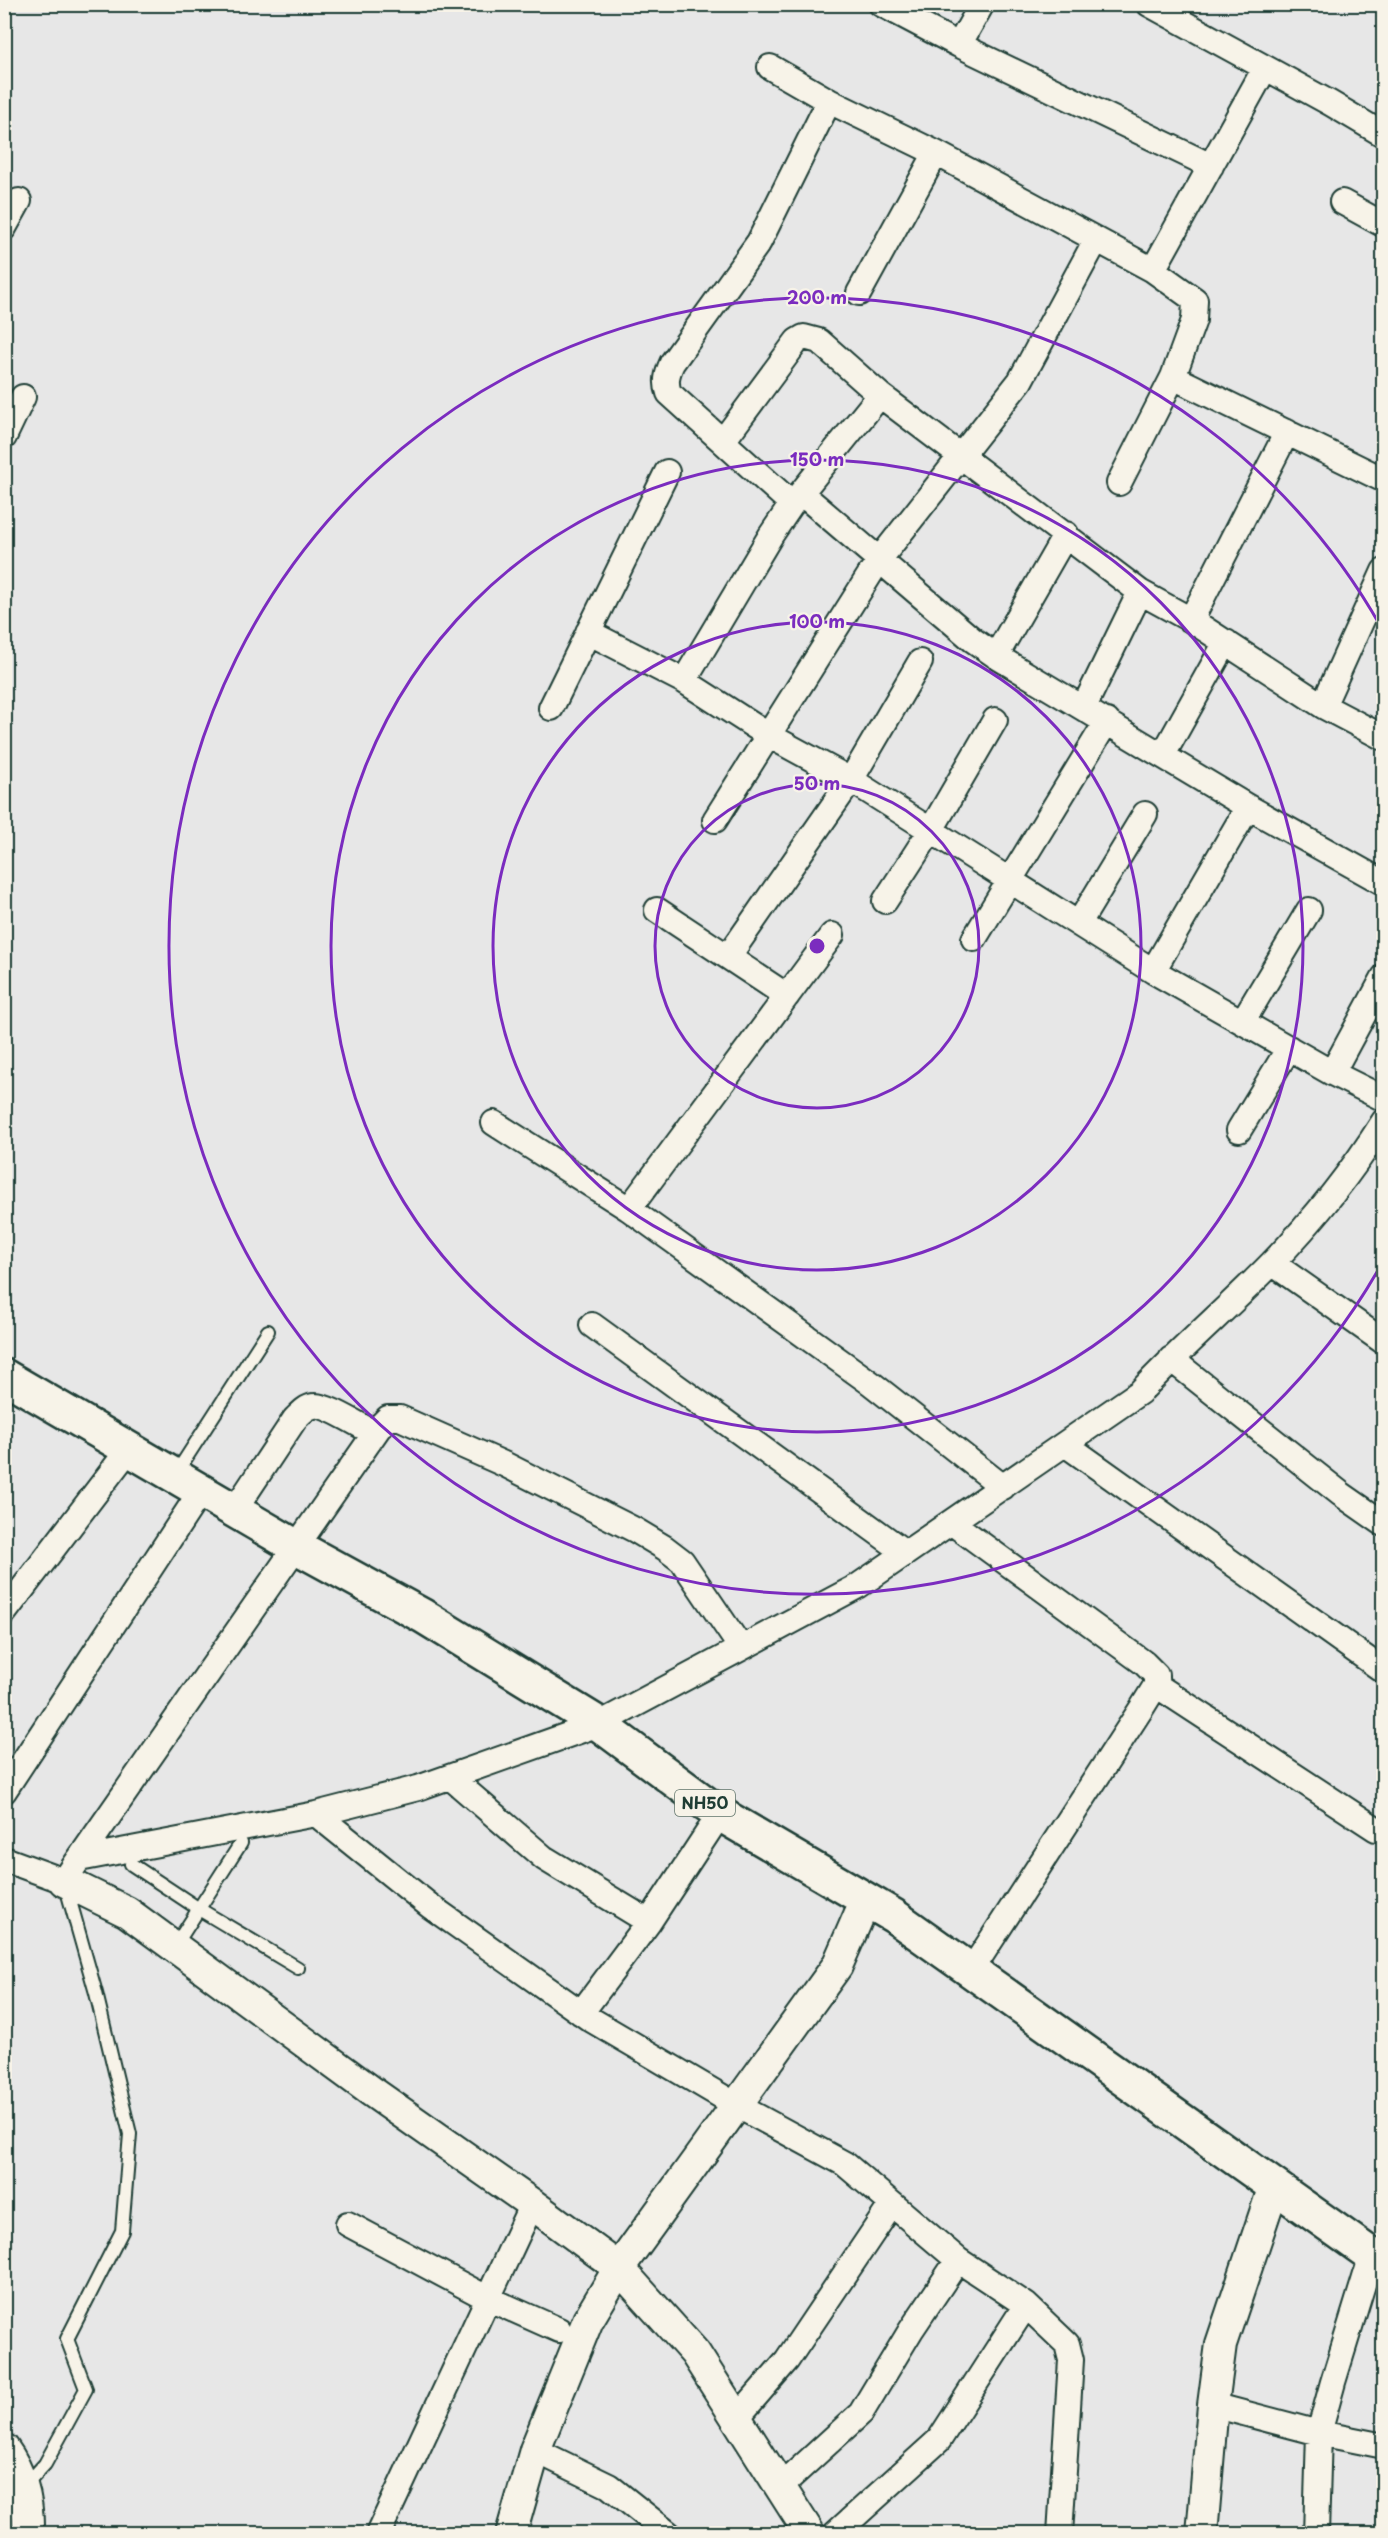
<svg xmlns="http://www.w3.org/2000/svg" width="1388" height="2538" viewBox="0 0 1388 2538" font-family="'Playpen Sans',sans-serif">
	<rect width="100%" height="100%" fill="#e7e7e7"/>
	<filter id="ink" filterUnits="userSpaceOnUse"><feTurbulence type="fractalNoise" baseFrequency=".0167" numOctaves="2"/><feDisplacementMap in="SourceGraphic" scale="12" xChannelSelector="R" yChannelSelector="G"/><feConvolveMatrix kernelMatrix="1 2 1 2 8 2 1 2 1" color-interpolation-filters="sRGB"/></filter>
	<g filter="url(#ink)">
		<g fill="none" stroke-linecap="round" stroke-linejoin="round">
			<g stroke="#1f3d34" stroke-width="16">
				<path id="service" d="M175,1475L268,1331
					M131,1864L199,1909L298,1968
					M175,1946L241,1843
					M24,2487L45,2464L86,2389L67,2339L122,2231L130,2134L96,1993L66,1887"/>
			</g>
			<g stroke="#1f3d34" stroke-width="28">
				<path id="minor" d="M881,4L959,45L1211,166
					M1149,4L1330,103L1384,135
					M959,45L982,4
					M770,67L829,101L936,153L1153,270L1195,300L1194,320L1173,377L1384,480
					M1342,202L1384,225
					M4,228L19,201
					M1153,270L1265,68
					M859,293L936,153
					M4,437L23,397
					M723,441L797,341L804,337L819,341L880,395L1140,592L1191,620L1323,706L1384,738
					M1119,483L1173,377
					M801,493L973,640L996,656L1248,807L1384,883
					M792,504L669,393C665,382 667,374 672,363L759,242L829,101
					M1191,620L1287,432
					M588,632L684,681L768,735L851,780L1153,971L1332,1073L1384,1099
					M996,656L1066,534
					M684,681L771,535L792,504L880,395
					M1323,706L1384,571
					M1084,707L1140,592
					M551,708L667,472
					M1163,755L1226,642
					M715,820L879,560L1020,381L1096,240
					M885,901L931,830L995,720
					M657,910L787,996
					M1079,923L1145,814
					M974,939L1107,721
					M728,957L851,780L920,662
					M1153,971L1248,807
					M1243,1021L1309,910
					M1332,1073L1384,977
					M494,1123L629,1209L872,1384L1003,1487
					M1239,1130L1289,1048
					M629,1209L832,935
					M1272,1263L1384,1342
					M592,1325L906,1553
					M1171,1359L1341,1494L1384,1524
					M1065,1444L1384,1671
					M234,1511L295,1419C301,1413 306,1407 314,1406C326,1404 362,1427 374,1433
					M951,1522L1144,1663L1156,1675V1685L1143,1706L971,1971
					M4,1613L129,1449
					M1156,1685L1376,1829
					M450,1777L544,1858L649,1922
					M4,1791L201,1491
					M316,1814L430,1906L590,2019L738,2106L845,2164L958,2260L1026,2305L1067,2344L1071,2360L1060,2534
					M4,1859L64,1881L79,1859L316,1814L418,1788L599,1724L858,1586L1140,1392C1182,1347 1228,1308 1271,1264C1313,1221 1352,1172 1384,1121
					M79,1859L380,1426L388,1418H400L506,1465L635,1530L665,1548L682,1561L741,1648
					M581,2013L649,1922L720,1814
					M348,2224L487,2298L559,2330
					M1213,2405L1319,2433L1384,2446
					M736,2419L787,2360L892,2204
					M535,2450L609,2486L669,2534
					M781,2486L861,2413L911,2330L958,2260
					M378,2534L532,2204
					M835,2534L939,2440L1026,2305
					M1316,2534L1319,2433L1333,2382L1372,2255"/>
			</g>
			<g stroke="#1f3d34" stroke-width="34">
				<path id="tertiary" d="M64,1881L127,1912L371,2091L532,2204L619,2268L588,2320L535,2450L511,2534
					M4,2449C22,2474 29,2503 28,2534
					M810,2534L695,2353L619,2268L837,1966L866,1899
					M1202,2534L1213,2405L1221,2344L1274,2186"/>
			</g>
			<g stroke="#1f3d34" stroke-width="38">
				<path id="trunk" d="M4,1376L295,1546L423,1616L599,1724L720,1814L894,1916L1384,2264"/>
			</g>
			<use href="#service" stroke="#f7f3e8" stroke-width="12"/>
			<use href="#minor" stroke="#f7f3e8" stroke-width="24"/>
			<use href="#tertiary" stroke="#f7f3e8" stroke-width="30"/>
			<use href="#trunk" stroke="#f7f3e8" stroke-width="33"/>
		</g>
	</g>
	<g fill="none" stroke="#7b2cbf" stroke-width="3">
		<circle cx="817" cy="946" r="162"/>
		<circle cx="817" cy="946" r="324"/>
		<circle cx="817" cy="946" r="486"/>
		<path d="M1381 1265A648 648 0 1 1 1381 627"/>
	</g>
	<g text-anchor="middle" stroke-width="4.5" stroke-linejoin="round" paint-order="stroke">
		<rect fill="#f7f3e8" stroke="#60746a" stroke-width="1.5" x="675" y="1790" width="60" height="26" rx="4.5"/>
		<g font-size="16" font-weight="bold" fill="#1f3d34">
			<text x="705" y="1809">NH50</text>
		</g>
	</g>
	<circle cx="817" cy="946" r="9" fill="#7b2cbf" stroke="#f7f3e8" stroke-width="3"/>
	<g font-size="18" text-anchor="middle" font-weight="bold" fill="#7b2cbf" stroke="#f7f3e8" stroke-width="4.5" stroke-linejoin="round" paint-order="stroke">
		<text x="817" y="304">200 m</text>
		<text x="817" y="466">150 m</text>
		<text x="817" y="628">100 m</text>
		<text x="817" y="790">50 m</text>
	</g>
	<rect width="1388" height="2538" fill="none" stroke="#f7f3e8" stroke-width="24"/>
	<rect x="12" y="12" width="1364" height="2514" fill="none" stroke="#1f3d34" stroke-width="2" filter="url(#ink)"/>
</svg>
